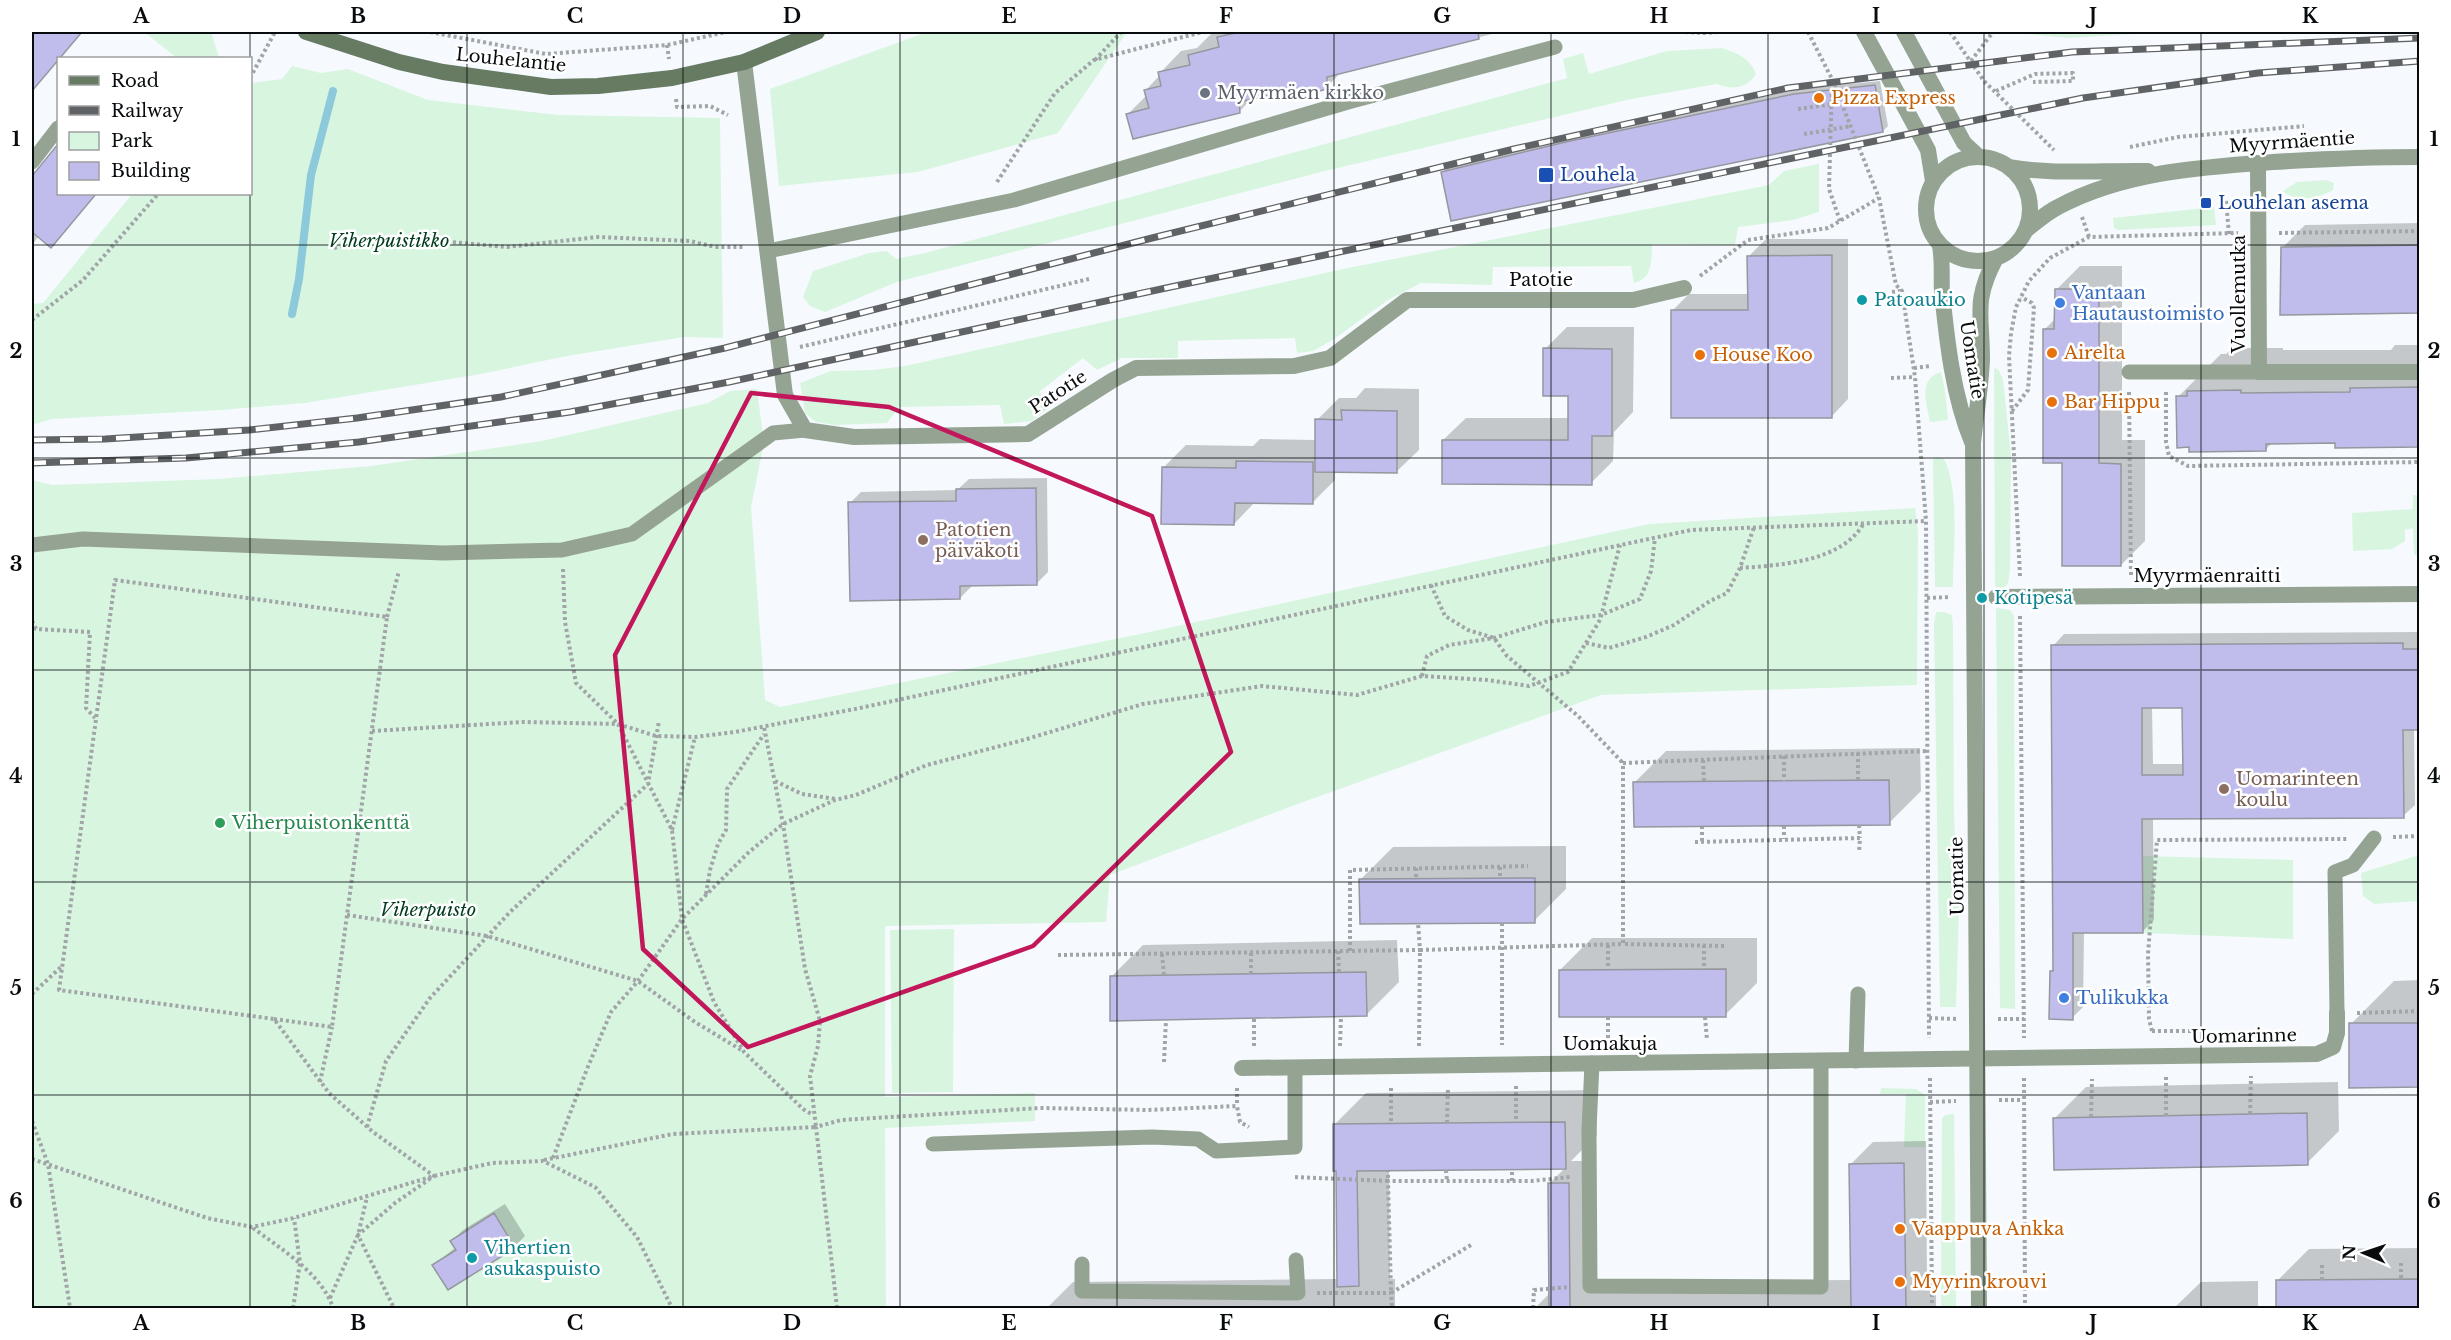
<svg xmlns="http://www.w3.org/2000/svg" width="2451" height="1340" viewBox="0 0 2451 1340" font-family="'Libre Baskerville',serif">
	<rect width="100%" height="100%" fill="#f6fafe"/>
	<path fill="#d8f5e0" d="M144,32H211L219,58H177Z
		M927,32H1127L1058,133L918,172L779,186L770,89Z
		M2007,32H2163L2070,38Z
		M1722,48C1737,53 1750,58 1756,74C1747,89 1731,90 1717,84L1631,99L1329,170L897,282L825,312L810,306L803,297L813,271L869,253L887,251L896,259L925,253L1567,78L1563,59L1583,53L1589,74L1667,51Z
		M292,66L321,73L348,69L428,100L558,115L720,118L723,338L684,337L567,356L481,374L305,403L221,410L52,419L32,425V304L43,303L132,194H250L251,83L282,79Z
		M1819,164V212L1793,220L1738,227L1735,245L1652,244C1651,262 1653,278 1634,283L1631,266L1493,267L1492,285L1421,283L1388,300L1334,339L1313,351L1297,353L1295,338L1178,341V358H1122L1097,370L1083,358L1039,392L1050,407L1032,421L1004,424L1000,405L899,407L887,423L835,425L816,422L805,413L800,383L831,371L873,370L905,366L1343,269L1769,185L1784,171Z
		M2326,180L2334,183L2333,190C2320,198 2295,203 2283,191L2297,182Z
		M2214,207L2216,225L2118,230L2114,228L2113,218Z
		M1994,368L1998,369L2003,379L2011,456L2010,570L2008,584L2002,589H1996L1995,585Z
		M1941,372L1945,390L1948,420L1930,422C1927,404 1917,379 1941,372Z
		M757,389L764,443L751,507L765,700L780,707L1145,633L1649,524L1915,508L1918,531L1917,685L1601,695L1295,805L1110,875L1106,922L885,926V1097L1035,1093V1121L885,1128L886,1308H32V480L52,485L219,479L371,466L542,441L708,403L730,391Z
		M1937,457L1944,459C1960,489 1953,552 1953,587H1935L1933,459Z
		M2413,495H2419V555H2414L2413,528L2405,530V541L2392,549L2353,551L2352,513L2413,509Z
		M1996,608L2010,610L2014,616L2015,1009L2000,1008Z
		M1936,612H1944L1952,615L1953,628L1954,819L1959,909L1956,1007H1940L1934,624Z
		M2419,855V901L2374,904L2363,896L2361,873Z
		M2143,856L2293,860V939L2143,933Z
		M954,929L953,1092L892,1093L890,930Z
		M1881,1088L1916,1089L1925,1095V1147H1904L1906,1094H1880Z
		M1954,1114L1956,1308H1941L1942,1118L1945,1115Z"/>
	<path fill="#0003" fill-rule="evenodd" d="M32,32H81L32,90Z
		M1219,32H1500L1341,72L1326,88L1292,89L1253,97L1239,112L1128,114L1147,95L1146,90L1160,75V73L1181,51L1197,48L1211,34Z
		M1880,81L1888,126L1883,131L1443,172L1448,167L1576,136L1800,89Z
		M58,146V194H96L51,246L39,236L32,245V179Z
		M2420,223V311L2283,247L2305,225Z
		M1766,239H1848V399L1832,416L1672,311L1689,294H1749V256Z
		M2080,266H2122V440H2145V541L2121,565L2063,462L2044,330L2056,318V290Z
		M1567,327H1634L1633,412L1614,432L1613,461L1591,483L1443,440L1466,418H1570V395L1545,349Z
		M2395,345H2420V445L2337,442L2272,443L2265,450L2178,397L2221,354H2226L2232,348H2283V350H2391Z
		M1365,388L1419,389V450L1396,472L1335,471V480L1312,503L1255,502L1234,524L1163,468L1186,445L1253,446L1260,439L1316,440L1317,420L1339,398H1356Z
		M1047,478L1048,572L1037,583L971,584V587L960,598L850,503L861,492L957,490L969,479Z
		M2420,632V728L2414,729L2415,805L2403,816L2153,818L2154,920L2143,931L2084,932L2083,1007L2072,1018L2051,971L2054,968L2053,646L2064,634ZM2152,706H2184V764H2153Z
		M1920,748L1921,791L1889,823L1634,783L1666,751Z
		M1566,846V889L1534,921L1361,879L1393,847Z
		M1592,938H1757V983L1725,1015L1560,970Z
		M1397,940L1399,982L1367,1014L1111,977L1143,945Z
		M2420,980V1087L2351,1024L2394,981Z
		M2338,1082L2339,1131L2307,1163L2054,1119L2086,1087Z
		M1596,1090L1597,1135L1571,1161H1590L1592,1282L1852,1280L1851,1164L1873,1142L1926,1141L1927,1279H1936V1308H1538V1305L1551,1292L1550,1183L1566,1167L1389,1169L1390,1279H1395V1308H1047L1073,1282L1339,1279L1338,1170L1334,1125L1366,1093Z
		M505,1204L525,1236L514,1247L434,1265L456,1247L452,1241L463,1230Z
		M2420,1248V1308H2277V1281L2309,1249Z
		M2258,1281V1308H2174L2201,1282Z"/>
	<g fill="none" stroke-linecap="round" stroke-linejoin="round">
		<path stroke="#8ccadb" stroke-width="8" d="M292,314L299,279L311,175L333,91"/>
	</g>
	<path fill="#c0bded" stroke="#96969e" stroke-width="1.5" fill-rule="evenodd" d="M32,32H82L32,91Z
		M1240,32H1478L1479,39L1327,77V89L1292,99L1290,91L1239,102L1240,113L1133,139L1126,114L1149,108L1144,90L1161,86L1158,72L1190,65L1188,55L1219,47L1217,37Z
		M1875,85L1883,132L1451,221L1441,172L1570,141L1794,94Z
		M58,144V194H96L51,248L32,232V176Z
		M2420,245V313L2280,315L2281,247Z
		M1832,255V418H1671V310H1748L1747,256Z
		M2055,289H2099V463L2121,464V566H2062V463H2043V329H2054Z
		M1543,348L1612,349V436H1592V485L1442,484V440H1568V396H1543Z
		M2420,387V447L2335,448V443L2266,444V451L2189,452V447L2177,448L2176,396H2187V391L2241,390V393L2350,392V388Z
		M1341,410L1397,411V473L1315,472V419L1342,420Z
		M1236,461L1313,462V504L1235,503L1234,525L1161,524L1162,467L1236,468Z
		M1036,488L1037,585L960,586V599L850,601L848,502L956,501V489Z
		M2403,643V649H2420V730H2403L2404,818L2142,819L2143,933H2073V1020L2049,1019L2050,971H2053L2051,645ZM2142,708H2182L2183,775H2142Z
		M1889,780L1890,825L1634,827L1633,782Z
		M1535,878V923L1360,924L1359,879Z
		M1726,969V1017H1559V970Z
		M1366,972L1367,1016L1110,1021V976Z
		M2349,1023H2420V1087L2349,1088Z
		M2307,1113L2308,1165L2054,1170L2053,1118Z
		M1565,1122L1566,1169L1357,1171L1359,1286L1337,1287L1336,1171H1333V1124Z
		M1904,1163L1906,1308H1851L1849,1164Z
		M1548,1183H1569L1570,1308H1549Z
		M494,1213L515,1248L448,1290L432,1265L456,1250L450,1241Z
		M2420,1279V1308H2276V1280Z"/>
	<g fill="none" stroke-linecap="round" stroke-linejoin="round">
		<path stroke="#a1a5a8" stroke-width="4" stroke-dasharray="3 3" stroke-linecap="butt" d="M430,32L546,54L667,45L726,32
			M1685,32L1704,33L1718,32
			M1808,32L1832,79L1879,198L1896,285L1902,291L1915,377L1926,521L1929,1038
			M1950,32L1984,81L2054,150
			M667,45L669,59
			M1095,60L1121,32
			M1971,61L1993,32
			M250,78L275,32
			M1832,82L1829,189L1840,221
			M1996,91L2035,74L2073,73V81L2033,82
			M676,99L677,107L710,106L728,115
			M1804,134L1851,126
			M2130,147L2178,137L2304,126
			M997,182L1055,93L1094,60L1202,32
			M2226,201L2229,234
			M2082,217L2089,237
			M2279,233L2420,231
			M334,248L360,241L428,240L507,247L598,237L690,241L715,247H745
			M1700,276L1748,240L1828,228L1879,198
			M1892,292L1901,291
			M32,320L83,280L158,194
			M800,347L1089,279
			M1914,368L1931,366
			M1891,378L1915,377
			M2129,392L2131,577
			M2166,392V442L2169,456L2188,466L2420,462
			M2012,411L2028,390L2034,308L2032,303L2021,297
			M1740,568C1781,565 1842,562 1864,523
			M563,569L565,622L576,683L618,724L656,736L695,737L735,732L860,708L1691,530L1926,521
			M2020,576L2009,356L2011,333L2016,307L2029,281L2050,258L2089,237L2238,233
			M1431,585L1445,616L1468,630L1494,638L1507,656L1578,716L1623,763
			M1927,598L1951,597
			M2020,616L2024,1038
			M387,617L399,571
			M32,621L36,629L90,632L86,708L95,718
			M1586,643L1609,648L1646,637L1674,625L1710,601L1727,593L1740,568L1754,527
			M1422,676L1427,656L1449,645L1494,638L1546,622L1601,615L1640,599L1651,571L1655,538
			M372,731L523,722L618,724L672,830L682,919L714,1002L744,1052L803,1109L813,1115
			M1784,756V781
			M1703,760L1704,782
			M1858,780V753
			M775,781L802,794L836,799
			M1859,825L1860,838
			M1784,826V839
			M672,830L695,737
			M2393,837L2420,836
			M1702,841V827
			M1695,842L1860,838L1859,852
			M1500,867V878
			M1416,868V878
			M706,894L710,870L718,844L726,830L727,789L764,734
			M347,915L487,936L638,981L695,1022L743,1051
			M1502,923V1045
			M1608,945V969
			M1704,945V969
			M1724,946L1623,944V763L1927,751
			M1338,951L1339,972
			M1350,951V870L1528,866
			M1251,953V974
			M1162,954L1164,975
			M1058,955L1420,950L1418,923
			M32,994L62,966
			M2357,1013L2420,1011
			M1608,1017V1043
			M1705,1017L1707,1040
			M1929,1018L1957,1019
			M274,1019L332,1027L387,617L115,580L59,990L274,1019L329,1093L373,1132L434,1176L395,1203L358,1235L394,1308
			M1998,1019H2024
			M2152,1031L2149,1019L2148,954L2157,840L2347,839
			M2152,1031H2192L2195,1033
			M1254,1046V1018
			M1340,1046L1341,1016
			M1419,1046L1420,950L1623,944
			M1164,1062L1166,1020
			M1930,1078L1932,1308
			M2024,1078L2025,1308
			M320,1082L332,1027
			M1516,1086V1122
			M1237,1088V1106
			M1391,1088V1123
			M1999,1100H2023
			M1930,1102L1956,1101
			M2250,1114L2251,1076
			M2166,1116V1077
			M2091,1117L2092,1079
			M32,1121L48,1164L70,1308
			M1447,1123L1448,1087
			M367,1127L386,1061L430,998L510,912L648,784L659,721
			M553,1158L587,1069L611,1012L638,981L682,919L749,852L783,824L835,800L856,795L927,765L1027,739L1143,704L1262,686L1357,695L1422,676L1487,680L1529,686L1568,672L1600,620L1620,545
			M32,1159L207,1218L252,1227L294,1218L434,1176L492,1163L543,1161L595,1187L637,1237L672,1308
			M544,1160L673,1134L816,1127L810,1076L818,1046L820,1021L805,969L783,824L764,727
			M1446,1170L1447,1181
			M1295,1177L1388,1181V1171
			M1512,1181V1169
			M253,1228C280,1248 323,1275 333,1308
			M1471,1245L1391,1293L1388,1181H1531L1570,1177
			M2401,1263V1279
			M2322,1280V1262
			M1317,1293H1391L1392,1308
			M330,1298L358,1235L367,1197
			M293,1308L300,1263L294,1218
			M837,1308L816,1127L841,1120L1040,1108L1148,1110L1237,1106L1240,1122L1249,1127
			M1533,1308L1534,1290L1571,1287"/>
		<path stroke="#95a492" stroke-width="15" d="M32,162L58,128
			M768,251L1014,200L1348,102L1555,47
			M2129,372H2259
			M32,545L83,539L443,553L562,550L632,534L773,433L805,430
			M2337,1013L2335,872L2353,865L2374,838
			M1856,1061L1858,994
			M1592,1063L1589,1130L1590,1286L1821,1287V1062
			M933,1144L1152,1137L1198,1139L1216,1151L1295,1147V1068
			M1082,1264V1291L1298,1293L1296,1260"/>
		<path stroke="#95a492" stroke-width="16" d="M1996,597L2420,594"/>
		<path stroke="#95a492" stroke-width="16" d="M744,62L785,395L805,430L854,437L1028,434L1113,380L1136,368L1294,366L1330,358L1407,300H1633L1684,288
			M2258,163L2259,372H2420
			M1242,1068L2317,1054L2333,1047L2337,1033V1013"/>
		<path stroke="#95a492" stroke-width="16" d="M1864,32L1928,150L1933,181
			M1904,32L1964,143L1979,157
			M1926 209a52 52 0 1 1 104 0a52 52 0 1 1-104 0Z
			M2008,167C2054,175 2101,170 2148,171
			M2025,231C2036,222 2046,213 2058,207C2123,172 2201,167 2273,162C2322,159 2370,157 2420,157
			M1940,246C1943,262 1941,277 1942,292C1947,342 1953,396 1972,442
			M1979,1308L1973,443C1976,415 1981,386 1982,359C1982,314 1973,301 1996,258"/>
		<path stroke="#667b62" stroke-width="16" d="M306,32L399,62L443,72L551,87L598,86L672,78L744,62L817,32"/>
		<g stroke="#606366" stroke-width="7">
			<path id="rail" d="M32,440L105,439L249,430L357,418L501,397L725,348L1152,238L1514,149L1788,88L2072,52L2420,38
				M32,463L186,458L359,442L570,412L729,382L1180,285L2083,98L2258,73L2420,61"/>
		</g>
		<use href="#rail" stroke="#fff" stroke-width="4.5" stroke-dasharray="14" stroke-linecap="butt"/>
		<path stroke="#a1a5a8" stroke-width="4" stroke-dasharray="3 3" stroke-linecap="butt" d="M1798,109L1840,103"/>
	</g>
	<path fill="none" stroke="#c2185b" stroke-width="4.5" stroke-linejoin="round" d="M751,393L889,407L1152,516L1231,752L1033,946L748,1047L643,949L615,655Z"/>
	<path fill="none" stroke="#090c0e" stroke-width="1.5" stroke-opacity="0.55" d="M250,32V58M467,32V1308M683,32V1308M900,32V1308M1117,32V1308M1334,32V1308M1551,32V1308M1768,32V1308M1984,32V1308M2201,32V1308M250,194V1308M32,245H2420M32,458H2420M32,670H2420M32,882H2420M32,1095H2420"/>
	<circle fill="#6b7280" stroke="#fff" stroke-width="2" cx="1205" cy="93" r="6"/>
	<g fill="#e8710a" stroke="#fff" stroke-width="2">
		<circle cx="1819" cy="98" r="6"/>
		<circle cx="2052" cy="353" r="6"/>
		<circle cx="1700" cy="355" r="6"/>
		<circle cx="2052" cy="402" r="6"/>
		<circle cx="1900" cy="1229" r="6"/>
		<circle cx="1900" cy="1282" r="6"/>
	</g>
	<g fill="#1a4fb4" stroke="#fff" stroke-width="2">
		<rect x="1538" y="167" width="16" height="16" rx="3"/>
		<rect x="2200" y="197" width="12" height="12" rx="3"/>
	</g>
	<g fill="#0f9aa8" stroke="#fff" stroke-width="2">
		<circle cx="1862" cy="300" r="6"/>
		<circle cx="1982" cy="598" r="6"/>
		<circle cx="472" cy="1258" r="6"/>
	</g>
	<g fill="#3f7fe0" stroke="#fff" stroke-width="2">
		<circle cx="2060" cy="303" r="6"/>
		<circle cx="2064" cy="998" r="6"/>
	</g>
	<g fill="#8d6e63" stroke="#fff" stroke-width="2">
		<circle cx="923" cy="540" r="6"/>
		<circle cx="2224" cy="789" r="6"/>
	</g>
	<circle fill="#2e9e5b" stroke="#fff" stroke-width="2" cx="220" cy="823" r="6"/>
	<g text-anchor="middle" stroke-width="5" stroke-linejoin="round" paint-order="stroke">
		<g font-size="18" fill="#090c0e" stroke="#fff">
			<text transform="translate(511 60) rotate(6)" y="6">Louhelantie</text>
			<text transform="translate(2292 142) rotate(-4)" y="6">Myyrmäentie</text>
			<text x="1541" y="286">Patotie</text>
			<text transform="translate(2239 294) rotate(-90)" y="6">Vuollemutka</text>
			<text transform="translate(1972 360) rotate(81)" y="6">Uomatie</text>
			<text transform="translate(1058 392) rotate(-33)" y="6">Patotie</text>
			<text x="2207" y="582">Myyrmäenraitti</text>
			<text transform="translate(1957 876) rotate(-91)" y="6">Uomatie</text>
			<text transform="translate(2244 1036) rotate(-1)" y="6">Uomarinne</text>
			<text x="1610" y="1050">Uomakuja</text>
		</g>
		<g font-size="18" fill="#5b616d" stroke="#fff" text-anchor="start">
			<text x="1217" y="99">Myyrmäen kirkko</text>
		</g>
		<g font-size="18" fill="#c56008" stroke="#fff" text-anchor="start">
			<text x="1831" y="104">Pizza Express</text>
			<text x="2064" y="359">Airelta</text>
			<text x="1712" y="361">House Koo</text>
			<text x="2064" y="408">Bar Hippu</text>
			<text x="1912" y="1235">Vaappuva Ankka</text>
			<text x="1912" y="1288">Myyrin krouvi</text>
		</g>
		<g font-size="18" fill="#164399" stroke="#fff" text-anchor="start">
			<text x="1560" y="181">Louhela</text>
			<text x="2218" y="209">Louhelan asema</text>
		</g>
		<g font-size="18" font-style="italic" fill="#003b1d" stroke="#fff">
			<text x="389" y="247">Viherpuistikko</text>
			<text x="428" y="916">Viherpuisto</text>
		</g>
		<g font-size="18" fill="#366cbe" stroke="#fff" text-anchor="start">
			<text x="2072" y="299">Vantaan<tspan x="2072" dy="21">Hautaustoimisto</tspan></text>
			<text x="2076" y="1004">Tulikukka</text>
		</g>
		<g font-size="18" fill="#0d838f" stroke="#fff" text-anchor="start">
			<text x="1874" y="306">Patoaukio</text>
			<text x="1994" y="604">Kotipesä</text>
			<text x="484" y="1254">Vihertien<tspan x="484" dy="21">asukaspuisto</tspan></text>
		</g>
		<g font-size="18" fill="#785e54" stroke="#fff" text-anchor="start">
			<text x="935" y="536">Patotien<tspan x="935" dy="21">päiväkoti</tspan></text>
			<text x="2236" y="785">Uomarinteen<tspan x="2236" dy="21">koulu</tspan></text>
		</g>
		<g font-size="18" fill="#27864d" stroke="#fff" text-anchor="start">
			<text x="232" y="829">Viherpuistonkenttä</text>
		</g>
	</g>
	<rect width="2451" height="1340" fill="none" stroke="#ffffff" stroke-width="66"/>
	<rect x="57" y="57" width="195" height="138" fill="#ffffff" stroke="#9d9e9f" stroke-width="1.5"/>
	<rect x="69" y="76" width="30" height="9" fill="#667b62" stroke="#9d9e9f" stroke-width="1.5"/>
	<text x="111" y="87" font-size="18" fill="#090c0e">Road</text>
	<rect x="69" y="106" width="30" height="9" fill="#606366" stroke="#9d9e9f" stroke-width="1.5"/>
	<text x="111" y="117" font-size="18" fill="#090c0e">Railway</text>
	<rect x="69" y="132" width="30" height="18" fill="#d8f5e0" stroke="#9d9e9f" stroke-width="1.5"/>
	<text x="111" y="147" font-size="18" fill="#090c0e">Park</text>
	<rect x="69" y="162" width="30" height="18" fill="#c0bded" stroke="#9d9e9f" stroke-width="1.5"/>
	<text x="111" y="177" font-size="18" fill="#090c0e">Building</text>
	<g transform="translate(2364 1253) rotate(272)" stroke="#ffffff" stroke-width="4.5" paint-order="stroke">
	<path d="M0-4.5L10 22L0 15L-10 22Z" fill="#090c0e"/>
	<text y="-9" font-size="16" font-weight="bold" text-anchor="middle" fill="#090c0e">N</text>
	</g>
	<rect x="33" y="33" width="2385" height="1274" fill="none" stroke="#090c0e" stroke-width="2"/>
	<g font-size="20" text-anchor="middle" font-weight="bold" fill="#090c0e">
		<text x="141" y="23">A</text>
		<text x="358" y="23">B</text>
		<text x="575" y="23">C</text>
		<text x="792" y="23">D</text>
		<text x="1009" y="23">E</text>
		<text x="1226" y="23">F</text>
		<text x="1442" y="23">G</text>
		<text x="1659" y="23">H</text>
		<text x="1876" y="23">I</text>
		<text x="2093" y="23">J</text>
		<text x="2310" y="23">K</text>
		<text x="16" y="146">1</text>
		<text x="2434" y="146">1</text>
		<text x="16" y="358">2</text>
		<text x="2434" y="358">2</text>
		<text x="16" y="571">3</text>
		<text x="2434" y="571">3</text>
		<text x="16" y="783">4</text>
		<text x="2434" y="783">4</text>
		<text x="16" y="995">5</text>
		<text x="2434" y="995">5</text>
		<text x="16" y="1208">6</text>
		<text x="2434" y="1208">6</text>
		<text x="141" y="1330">A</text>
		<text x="358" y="1330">B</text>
		<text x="575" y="1330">C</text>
		<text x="792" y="1330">D</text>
		<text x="1009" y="1330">E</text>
		<text x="1226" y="1330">F</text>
		<text x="1442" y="1330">G</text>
		<text x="1659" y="1330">H</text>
		<text x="1876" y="1330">I</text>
		<text x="2093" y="1330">J</text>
		<text x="2310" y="1330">K</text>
	</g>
</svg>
